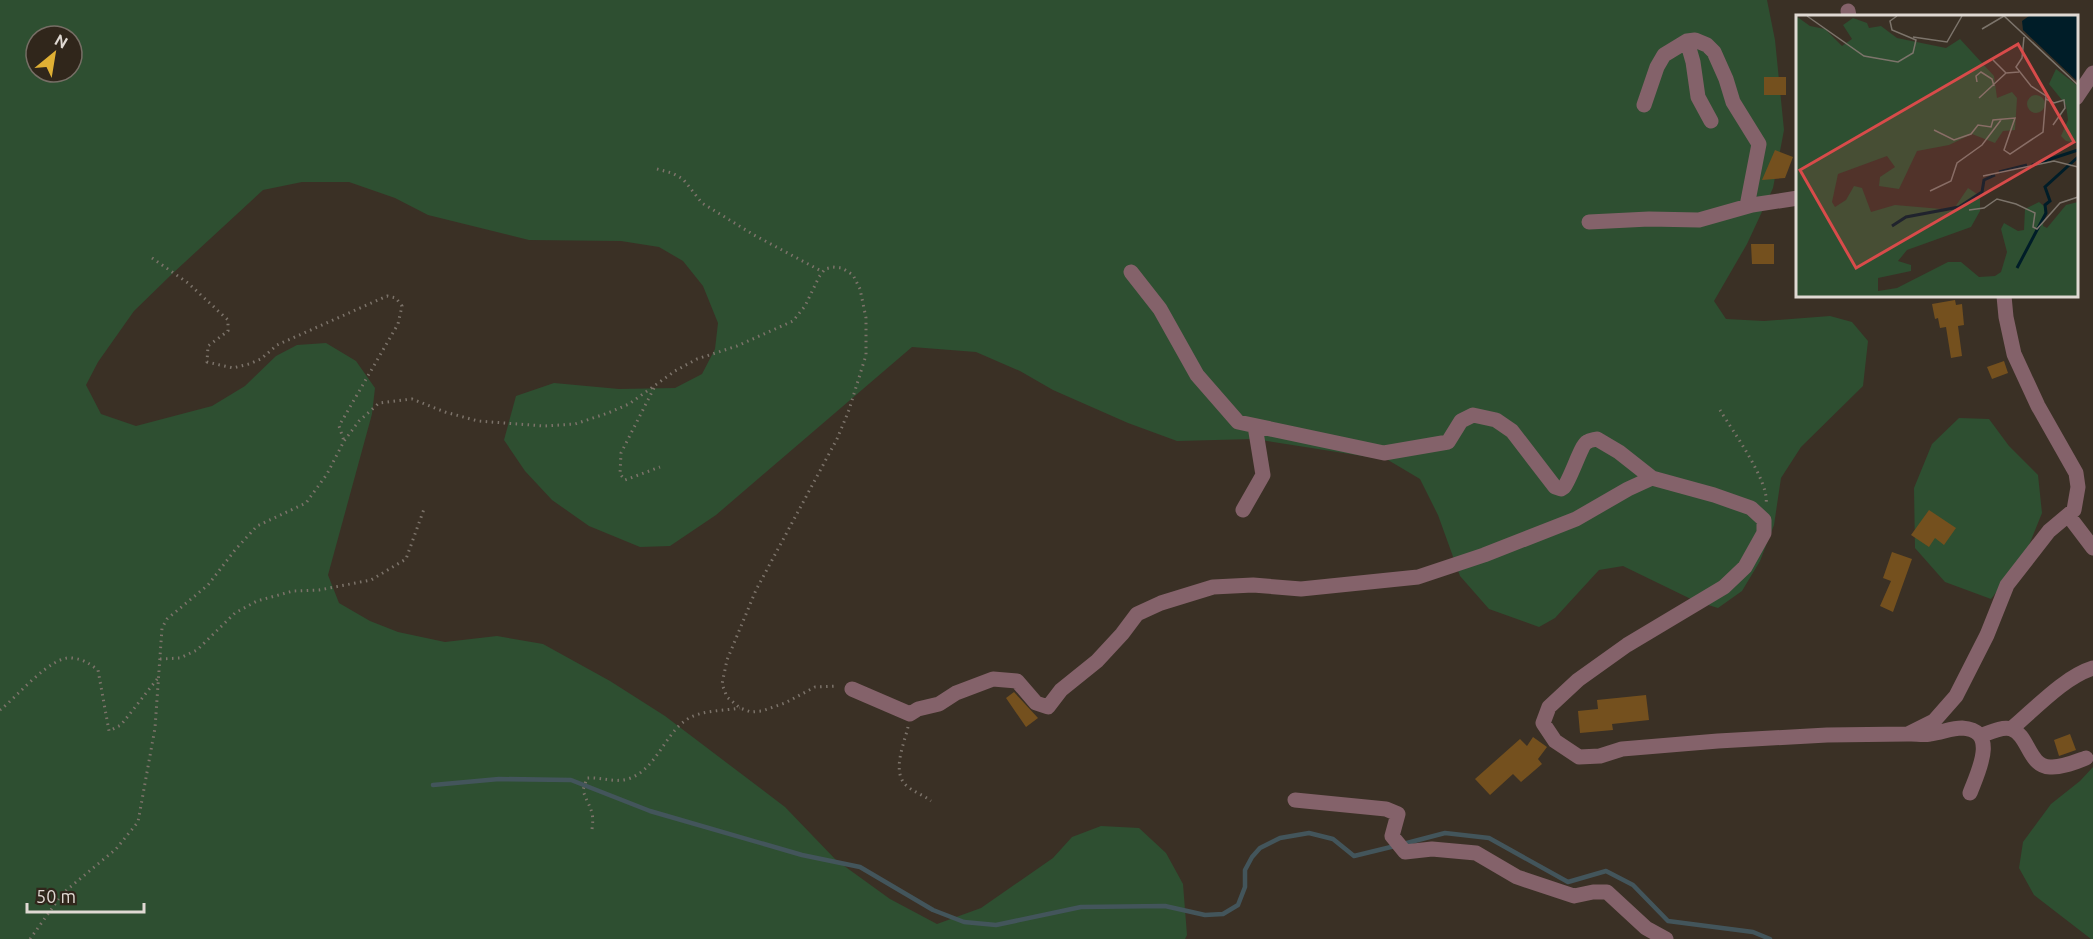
<svg xmlns="http://www.w3.org/2000/svg" width="2093" height="939" viewBox="0 0 2093 939" font-family="Ubuntu,sans-serif">
	<rect width="100%" height="100%" fill="#3a3025"/>
	<path fill="#2e4f31" fill-rule="evenodd" d="M0,0H1767L1775,40L1784,130L1773,188L1747,244L1714,301L1726,319L1764,321L1830,316L1852,322L1868,341L1863,386L1801,447L1781,478L1774,525L1760,561L1742,591L1718,608L1695,601L1623,566L1599,570L1555,618L1539,627L1489,609L1460,576L1438,515L1420,479L1388,460L1254,439L1177,441L1128,423L1053,390L1020,371L976,352L912,347L716,515L670,546L640,547L589,526L552,500L525,471L504,440L516,396L554,383L619,389L675,388L702,374L715,349L718,323L703,286L683,261L659,247L621,241L529,240L428,215L395,198L349,182H302L263,190L172,274L134,311L98,362L86,385L101,414L136,426L212,406L245,386L276,356L297,345L326,343L356,361L375,388L372,414L328,575L339,603L370,621L398,632L445,642L497,636L543,644L610,681L665,716L785,807L836,860L890,899L937,924L981,908L1053,858L1072,837L1101,826L1139,828L1166,853L1183,884L1187,935L1185,939H0ZM36,36H72V72H36Z
		M1959,418L1989,419L2009,446L2038,475L2042,513L2025,555L1991,599L1945,582L1915,548L1914,488L1932,444Z
		M2093,767V939H2091L2034,895L2019,868L2023,842L2051,804L2080,781Z"/>
	<g fill="none" stroke-linecap="round" stroke-linejoin="round">
		<path stroke="#43555b" stroke-width="4.5" d="M433,785L499,779L571,780L650,811L802,855L860,867L933,910L964,922L996,925L1081,907L1165,906L1205,915L1223,914L1238,905L1245,887V870L1252,857L1260,848L1280,838L1309,833L1333,839L1354,856L1395,846
			M1403,844L1445,833L1489,838L1568,882L1606,871L1633,885L1668,921L1753,932L1770,939"/>
	</g>
	<path fill="#74501e" d="M1764,77H1786V95H1764Z
		M1775,150L1793,157L1785,178L1762,180Z
		M1751,244H1774V264H1752Z
		M1955,300L1956,305L1962,304L1964,325L1958,326L1962,356L1951,358L1946,327L1940,328L1938,318L1935,319L1932,304Z
		M2004,361L2008,373L1992,379L1987,367Z
		M1929,510L1956,528L1944,545L1935,538L1929,547L1911,535Z
		M1892,552L1912,559L1893,612L1880,606L1891,581L1883,578Z
		M1014,692L1038,718L1026,727L1006,698Z
		M1646,695L1649,720L1612,724L1613,730L1580,733L1578,711L1598,709L1597,700Z
		M2070,734L2076,750L2059,756L2054,740Z
		M1533,737L1547,747L1538,759L1542,764L1521,782L1513,774L1490,795L1475,779L1520,739L1527,746Z"/>
	<g fill="none" stroke-linecap="round" stroke-linejoin="round">
		<path stroke="#7c736a" stroke-width="3" stroke-dasharray="1.5 4.5" stroke-linecap="butt" d="M657,169L672,173L683,179L702,203L754,235L823,272
			M152,258L188,283L228,320V331L208,346L207,362L233,368L249,364L261,359L277,345L387,296L396,298L402,306L398,324L339,426L344,441
			M654,388L621,453L620,474L625,480L660,467
			M1720,410C1732,430 1770,482 1766,504
			M160,659L180,658L197,650L235,613L257,601L293,591L319,590L371,580L406,559L424,509
			M0,710C17,697 51,655 72,658C83,659 90,664 98,670L109,731L121,725L158,678
			M908,727C904,744 891,773 907,786C915,793 924,795 931,801
			M592,829C595,809 588,807 583,790L587,778C601,777 614,783 628,779C656,770 664,735 686,720C700,710 723,711 740,708
			M30,939L63,893L116,849L138,822L155,728L162,628L167,619L208,585L235,550L257,526L306,503L327,474L344,441L359,421L379,403L412,399L445,412L478,421L544,426L575,424L608,413L629,404L675,371L697,359L737,346L793,321L805,306L819,277L825,269L833,267L842,268L853,275L860,289L866,318V355L849,410L837,439L756,590L727,660L722,684L727,697L740,708L751,712L762,711L785,703L815,687L838,686"/>
		<path stroke="#84626a" stroke-width="15" d="M1848,11L1849,16
			M1687,41L1693,62L1698,97L1711,121
			M2076,98L2093,73
			M1644,105L1657,67L1664,55L1687,41L1695,40L1707,45L1714,52L1726,79L1733,102L1759,144L1747,206
			M1589,222L1649,219L1699,220L1752,205L1798,198
			M1131,272L1160,309L1197,375L1238,422L1384,453L1448,442L1461,421L1473,415L1496,420L1512,431L1555,487L1561,489L1564,487C1571,478 1581,445 1587,442C1590,440 1593,440 1597,439L1619,452L1652,478L1714,495L1751,508L1764,520V533L1745,567L1724,587L1627,645L1578,680L1549,707L1543,723L1555,741L1579,757L1600,756L1622,749L1718,741L1827,735L1908,734L1934,721L1956,696L1987,635L2007,585L2049,531L2074,510L2078,487L2076,473L2038,406L2014,354L2006,317L2004,296
			M1243,510L1263,475L1255,426
			M2068,515L2093,548
			M852,689L910,714L918,709L939,704L956,693L993,679L1017,681L1036,703L1048,707L1061,690L1097,661L1122,634L1137,614L1161,603L1213,587L1253,585L1301,589L1418,577L1484,555L1576,519L1628,489L1652,478
			M2011,729C2035,709 2064,677 2093,668
			M1911,734C1917,734 1924,735 1930,734C1941,733 1951,728 1962,728C2000,730 1977,774 1970,793
			M1980,736C1989,733 2002,726 2011,729C2029,735 2028,766 2050,767C2061,768 2075,762 2086,758
			M1295,800L1386,809L1398,814L1392,836L1405,852L1432,849L1476,853L1517,877L1574,896L1593,892H1607L1646,928L1666,939"/>
	</g>
	<g transform="translate(1796 15)">
		<rect width="282" height="282" fill="#3a3025"/>
		<path d="M0,1L14,11L29,14L46,31L56,24L47,10L57,3L71,8L73,13L85,11L101,23L150,33L164,24L198,61L201,83L216,77L221,83L219,115L207,116L199,128L176,119L153,130L121,136L103,174L83,171L84,162L99,152L91,141L42,159L36,187L39,192L50,185L58,171L66,173L75,197L99,190L157,195L172,173L184,181V196L175,212L111,235L102,246L115,250V256L82,263V276L101,273L152,247H165L183,262L199,261L205,257L211,237L205,214L208,208L222,216L228,215L229,194L243,187L249,192L247,211L251,213L270,190L282,187V281H0ZM260,54L282,71V128L270,126L265,121L272,105L270,90L253,69ZM231 89a9 9 0 1 1 18 0a9 9 0 1 1-18 0Z" fill="#2e4f31"/>
		<path d="M233,1H282V67L227,15L226,6Z" fill="#001d28"/>
		<path fill="none" stroke="#001d28" stroke-width="3" d="M236,150L282,135M203,157L231,150M96,211L110,202L163,192L186,177L188,165L199,160M221,253L250,198L249,190L254,186L249,172L282,142"/>
		<path fill="none" stroke="#7c746b" stroke-width="1.5" d="M11,1L68,41L102,47L117,38L120,25L96,15L94,6L101,1M186,14L208,1L282,70M117,22L151,27L166,1M197,45L210,58L223,57M181,67L180,61L185,57L196,64L198,71M183,83L210,58M250,84L258,88L268,85L269,93L257,110M138,115L158,125L175,119L182,110L195,112L197,105L219,103L208,135L214,139L247,117L250,81L235,71L220,52L226,43L228,22M187,161L258,146L282,152M134,176L155,166L161,148L186,130L205,105M173,195L188,193L201,184L220,189L239,198L237,212L241,214L264,188L282,182"/>
		<path fill="#d84b4a" fill-opacity="0.15" stroke="#d84b4a" stroke-width="3" d="M222,29L278,127L60,253L4,155Z"/>
		<rect width="282" height="282" fill="none" stroke="#e0d9d3" stroke-width="3"/>
	</g>
	<g transform="translate(54 54) rotate(30)"><circle r="28" fill="#30261b" stroke="#766e65" stroke-width="1.5"/>
	<path d="M0-4.5L10 22L0 15L-10 22Z" fill="#e0b034"/>
	<text y="-9" font-size="16" font-weight="bold" text-anchor="middle" fill="#e0d9d3">N</text>
	</g>
	<path d="M27 903v9h117v-9" fill="none" stroke="#e0d9d3" stroke-width="3"/>
	<text x="36" y="903" font-size="18" fill="#e0d9d3" stroke="#30261b" stroke-width="4.5" paint-order="stroke">50 m</text>
</svg>
